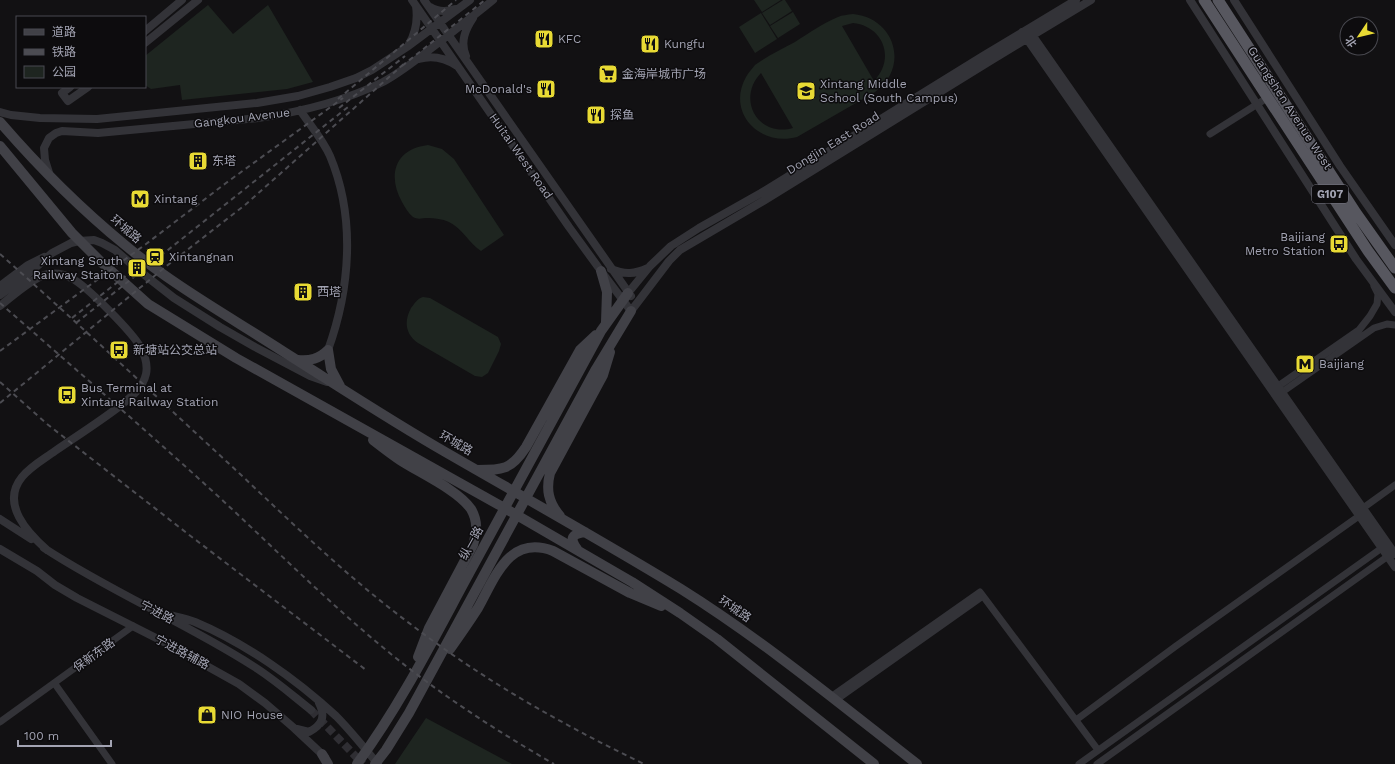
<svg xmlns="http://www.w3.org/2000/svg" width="1395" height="764" viewBox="0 0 1395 764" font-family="'Work Sans','Noto Sans SC',sans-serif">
	<rect width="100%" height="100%" fill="#121113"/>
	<path fill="#1e2520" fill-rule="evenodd" d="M754,0H781L762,12Z
		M783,0H785L792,11L770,25L762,13Z
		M208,5L233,34L268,5L313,82L287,89L182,100L180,85L151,89L145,85V56Z
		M793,12L800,24L778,38L770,26Z
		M761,13L769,26L747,40L739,27Z
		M853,14C895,18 910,67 875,92L797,137C760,147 726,113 746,77C748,73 752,69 755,65C767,56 782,49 795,42C809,33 823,23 838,17C842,15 847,15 853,14ZM853,23C883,26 896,58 874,81L842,26ZM761,73L793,128C758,138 736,99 761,73Z
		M769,26L777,39L755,53L747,40Z
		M428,145L442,149L454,159L504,235L481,251C469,243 462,228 449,222C442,219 435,218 428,218C422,218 418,220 413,217C408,213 405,207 402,202C387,175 395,149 428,145Z
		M423,297L430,298L498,337L501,344L499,351L488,373L482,377L475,376L418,343C405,334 404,321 411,308C415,303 417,299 423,297Z
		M426,718L512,764H395Z"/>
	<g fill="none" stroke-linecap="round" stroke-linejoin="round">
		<path stroke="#2f2e33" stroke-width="8" stroke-dasharray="8 4" stroke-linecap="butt" d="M311,710L363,764"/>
		<path stroke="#333338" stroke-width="7" d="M1210,134L1267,98
			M1274,389L1359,330L1370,316L1377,304L1378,294L1374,286
			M1278,395L1374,328L1387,324L1395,325
			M1363,508L1395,485
			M55,684L112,764
			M832,696L980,592L1098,750
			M836,700L983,596
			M1076,720L1176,646L1359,516
			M0,722L133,626
			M1079,764L1386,545
			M1097,764L1391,554"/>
		<path stroke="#333338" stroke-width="8" d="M412,0L569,227L601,271L631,311L669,261L680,250L765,200L990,61L1091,0
			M424,0L631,296
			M1190,0L1356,259L1395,312
			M1234,0L1340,166L1395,245
			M430,7C438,12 446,12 455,9
			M1028,29L1395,554
			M145,31L182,0
			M1022,32L1395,567
			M145,43L198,0
			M409,44C416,32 418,20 416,6
			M466,56C460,42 465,30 473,18
			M419,59C433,55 445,58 457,66
			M70,87L62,93L68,101L88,87
			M300,110C310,125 323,140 330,156C356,218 350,289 328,350
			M0,112L11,115L40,118L97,119L257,103L298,96L330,87L356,78L372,70L407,47L470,0
			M50,176L45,160L44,148L49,138L56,133L62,131L98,133L258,118C301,112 344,101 383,82C403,71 420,57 438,43C456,29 475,15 493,0
			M611,269C625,275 635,274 648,268
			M0,286L28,265L44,257
			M628,293L650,266L671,246L699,228L761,193L983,56L1076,0
			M0,295L26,276L52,253L71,243L79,241L94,240L102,243L115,250L137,269L174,298L220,327L255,347L310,376L327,382
			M0,306C11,297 35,276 48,274C55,273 64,274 71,278C86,285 133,333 141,348C145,356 148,365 146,374C143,388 130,398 120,406C99,422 77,436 55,451C44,459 31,466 22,477C0,504 28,533 47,550
			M0,519L31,539
			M44,548C111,592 186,623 253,666C274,679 292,695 311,710
			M0,549L37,571L55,585L77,598L162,641L239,684L265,703L294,728L325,757
			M169,615C177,617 187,619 195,622C245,643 296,679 336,716C351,731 364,748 378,764
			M297,729L309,732C322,725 326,717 319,703"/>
		<path stroke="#414147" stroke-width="10" d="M0,122C38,166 80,208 125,245C174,286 230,317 284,352C338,386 391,421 447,453C525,498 604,542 681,589C764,641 840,704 917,764
			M0,146L72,233L100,261L148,304L236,358L501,506L632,582L680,613L717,639L874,764
			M601,271L607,292L606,322
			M328,350L331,369L340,386
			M298,360C310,361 319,359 328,350
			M373,440C382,447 391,454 400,460C420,473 458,490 471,509C478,521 477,532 473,545L429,628L418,657
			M477,470C503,470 511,470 526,447L580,350L596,335
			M560,516C548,502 546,489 550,473L603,375L610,352
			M577,549C569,538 572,534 585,532
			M450,649C460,635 469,622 478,608C495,578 509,534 553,551L630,593L661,606
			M322,754L328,764
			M357,764C399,707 431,644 465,581C510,498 556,414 601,331L628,293
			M375,764L386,750L409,713L596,369L631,311"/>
		<path stroke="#57575f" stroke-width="11" d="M1204,0L1368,251L1395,288
			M1218,0L1356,213L1395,268"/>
		<path stroke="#4c4c52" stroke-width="2" stroke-dasharray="5 4" stroke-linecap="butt" d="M402,66L485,0
			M338,99L456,0
			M339,108L405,56
			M0,254C81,326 160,400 239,473C295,526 351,580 413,626C485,681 563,725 644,764
			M0,303C73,367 148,432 220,498C275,549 328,602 386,650C438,693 495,730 554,764
			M72,318L147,259
			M76,323L348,107
			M0,351L146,244L226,183L343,98
			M0,382L47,424L188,534L366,670
			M0,403L164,268L245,205L406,62"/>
	</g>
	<defs>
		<g id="restaurant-square" transform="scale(1)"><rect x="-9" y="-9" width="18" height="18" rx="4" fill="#e8da34" stroke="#0d0c0e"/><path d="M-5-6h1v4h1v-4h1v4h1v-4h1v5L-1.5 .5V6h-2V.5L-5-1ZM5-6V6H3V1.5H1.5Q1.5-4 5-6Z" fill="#111"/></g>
		<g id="supermarket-square" transform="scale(1)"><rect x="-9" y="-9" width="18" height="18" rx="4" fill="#e8da34" stroke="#0d0c0e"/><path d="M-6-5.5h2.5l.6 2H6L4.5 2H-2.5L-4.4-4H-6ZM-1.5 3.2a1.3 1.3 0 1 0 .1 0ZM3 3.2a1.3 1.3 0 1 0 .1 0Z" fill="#111"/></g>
		<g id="school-square" transform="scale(1)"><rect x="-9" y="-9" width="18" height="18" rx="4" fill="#e8da34" stroke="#0d0c0e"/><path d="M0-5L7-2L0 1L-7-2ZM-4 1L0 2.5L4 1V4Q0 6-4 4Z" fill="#111"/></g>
		<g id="building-square" transform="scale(1)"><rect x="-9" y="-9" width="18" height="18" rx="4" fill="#e8da34" stroke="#0d0c0e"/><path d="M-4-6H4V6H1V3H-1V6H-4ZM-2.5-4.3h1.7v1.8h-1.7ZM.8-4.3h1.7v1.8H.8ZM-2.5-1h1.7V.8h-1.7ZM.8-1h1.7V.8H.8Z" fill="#111"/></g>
		<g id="metro-square" transform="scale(1)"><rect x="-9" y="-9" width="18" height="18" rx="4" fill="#e8da34" stroke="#0d0c0e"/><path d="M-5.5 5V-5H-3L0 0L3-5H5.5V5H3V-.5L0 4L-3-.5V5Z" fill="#111"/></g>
		<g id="bus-square" transform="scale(1)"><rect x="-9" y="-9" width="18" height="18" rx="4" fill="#e8da34" stroke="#0d0c0e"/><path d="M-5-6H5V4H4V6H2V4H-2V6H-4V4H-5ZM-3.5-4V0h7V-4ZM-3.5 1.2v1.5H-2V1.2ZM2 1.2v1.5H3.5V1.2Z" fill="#111"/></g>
		<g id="station-square" transform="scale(1)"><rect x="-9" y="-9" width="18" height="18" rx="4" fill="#e8da34" stroke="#0d0c0e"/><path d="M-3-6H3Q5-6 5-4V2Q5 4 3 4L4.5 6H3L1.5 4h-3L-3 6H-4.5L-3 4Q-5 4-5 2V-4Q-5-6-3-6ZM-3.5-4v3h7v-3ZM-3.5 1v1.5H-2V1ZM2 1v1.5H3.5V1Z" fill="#111"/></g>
		<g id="shop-square" transform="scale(1)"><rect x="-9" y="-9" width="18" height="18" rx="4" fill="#e8da34" stroke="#0d0c0e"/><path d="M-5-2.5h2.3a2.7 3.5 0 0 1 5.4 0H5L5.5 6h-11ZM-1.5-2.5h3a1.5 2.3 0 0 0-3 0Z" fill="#111"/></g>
	</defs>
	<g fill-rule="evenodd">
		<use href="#restaurant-square" x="544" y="39"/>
		<use href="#restaurant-square" x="650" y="44"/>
		<use href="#supermarket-square" x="608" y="74"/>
		<use href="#restaurant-square" x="546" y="89"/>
		<use href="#school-square" x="806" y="91"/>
		<use href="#restaurant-square" x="596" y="115"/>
		<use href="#building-square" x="198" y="161"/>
		<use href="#metro-square" x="140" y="199"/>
		<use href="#bus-square" x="1339" y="244"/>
		<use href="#station-square" x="155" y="257"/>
		<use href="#building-square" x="137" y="268"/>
		<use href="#building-square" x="303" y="292"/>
		<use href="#bus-square" x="119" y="350"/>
		<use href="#metro-square" x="1305" y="364"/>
		<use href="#bus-square" x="67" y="395"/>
		<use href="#shop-square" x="207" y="715"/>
	</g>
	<g text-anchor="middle" stroke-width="3" stroke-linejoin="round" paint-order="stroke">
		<rect fill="#0d0c0e" stroke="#767682" stroke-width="1" x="1312" y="185" width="36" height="18" rx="3"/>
		<g font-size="11" font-weight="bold" fill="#a3a4b3">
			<text x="1330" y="198">G107</text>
		</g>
		<g font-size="12" fill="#a3a4b3" stroke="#0d0c0e" text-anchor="start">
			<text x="558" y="43">KFC</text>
			<text x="664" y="48">Kungfu</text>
			<text x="622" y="78">金海岸城市广场</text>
			<text x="820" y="88">Xintang Middle<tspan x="820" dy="14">School (South Campus)</tspan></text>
			<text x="532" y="93" text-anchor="end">McDonald's</text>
			<text x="610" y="119">探鱼</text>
			<text x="212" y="165">东塔</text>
			<text x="154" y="203">Xintang</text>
			<text x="1325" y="241" text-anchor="end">Baijiang<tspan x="1325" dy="14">Metro Station</tspan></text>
			<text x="169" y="261">Xintangnan</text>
			<text x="123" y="265" text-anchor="end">Xintang South<tspan x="123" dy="14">Railway Staiton</tspan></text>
			<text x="317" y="296">西塔</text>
			<text x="133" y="354">新塘站公交总站</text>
			<text x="1319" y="368">Baijiang</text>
			<text x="81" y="392">Bus Terminal at<tspan x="81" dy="14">Xintang Railway Station</tspan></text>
			<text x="221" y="719">NIO House</text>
		</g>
		<g font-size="12" fill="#a3a4b3" stroke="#0d0c0e">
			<text transform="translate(1290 108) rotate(57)" y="4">Guangshen Avenue West</text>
			<text transform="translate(242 118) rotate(-7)" y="4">Gangkou Avenue</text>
			<text transform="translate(833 143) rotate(-32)" y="4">Dongjin East Road</text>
			<text transform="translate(521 156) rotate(55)" y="4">Huitai West Road</text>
			<text transform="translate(126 229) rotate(40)" y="4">环城路</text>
			<text transform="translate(456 443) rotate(30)" y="4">环城路</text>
			<text transform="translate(471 543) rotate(-61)" y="4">纵一路</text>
			<text transform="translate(735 609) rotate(34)" y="4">环城路</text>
			<text transform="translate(157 612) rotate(28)" y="4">宁进路</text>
			<text transform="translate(182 652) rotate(28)" y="4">宁进路辅路</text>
			<text transform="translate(94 655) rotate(-36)" y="4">保新东路</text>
		</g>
	</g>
	<rect x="16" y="16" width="130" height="72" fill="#0d0c0e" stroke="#494950"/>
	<rect x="24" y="29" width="20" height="6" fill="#414147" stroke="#494950"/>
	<text x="52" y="36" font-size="12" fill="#a3a4b3">道路</text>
	<rect x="24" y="49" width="20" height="6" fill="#4c4c52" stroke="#494950"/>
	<text x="52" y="56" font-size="12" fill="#a3a4b3">铁路</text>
	<rect x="24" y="66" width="20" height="12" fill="#1e2520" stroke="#494950"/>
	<text x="52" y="76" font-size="12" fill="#a3a4b3">公园</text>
	<g transform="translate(1359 36) rotate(235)"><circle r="19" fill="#0d0c0e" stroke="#494950"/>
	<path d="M0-3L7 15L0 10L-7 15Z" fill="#e8da34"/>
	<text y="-6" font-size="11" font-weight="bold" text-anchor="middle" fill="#a3a4b3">北</text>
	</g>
	<path d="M18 740v6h93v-6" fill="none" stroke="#a3a4b3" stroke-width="2"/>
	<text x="24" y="740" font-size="12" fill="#a3a4b3" stroke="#0d0c0e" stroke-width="3" paint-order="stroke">100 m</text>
</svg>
